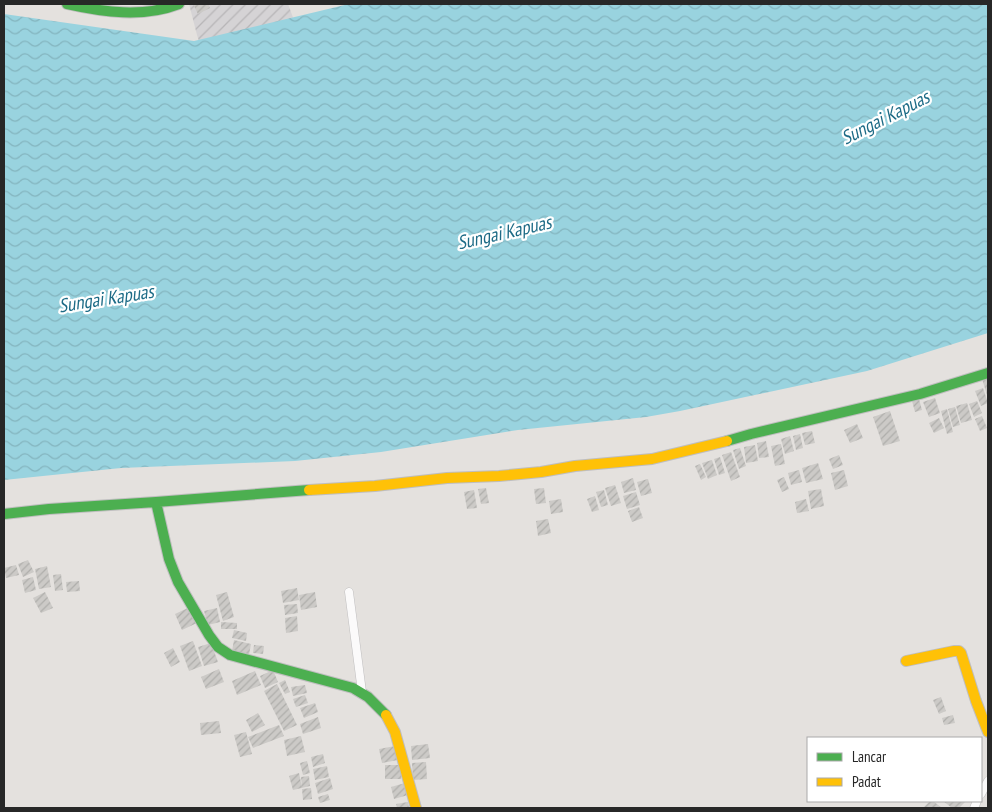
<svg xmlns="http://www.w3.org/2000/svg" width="992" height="812" viewBox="0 0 992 812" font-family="'PT Sans Narrow',sans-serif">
	<defs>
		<pattern id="industrial-furrows" width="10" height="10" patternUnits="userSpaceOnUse" patternTransform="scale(1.25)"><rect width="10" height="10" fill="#d5d3d5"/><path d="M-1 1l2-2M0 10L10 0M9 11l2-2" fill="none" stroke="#b7b5b7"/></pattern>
		<pattern id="water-waves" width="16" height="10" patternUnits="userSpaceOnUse" patternTransform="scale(1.25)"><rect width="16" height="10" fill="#99d3df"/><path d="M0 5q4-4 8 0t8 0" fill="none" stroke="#84b5bf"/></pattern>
		<pattern id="building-hatch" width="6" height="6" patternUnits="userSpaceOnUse" patternTransform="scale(1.25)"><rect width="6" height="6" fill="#cccac7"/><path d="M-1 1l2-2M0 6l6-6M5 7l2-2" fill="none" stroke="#afaeab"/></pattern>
	</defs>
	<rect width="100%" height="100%" fill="#e4e1de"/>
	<path fill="url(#industrial-furrows)" d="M189,4H288L311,66L217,97L197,35Z"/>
	<path fill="url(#water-waves)" d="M349,4H988V333L867,371L680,411L646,417L518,430L381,452L295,461L121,468L4,480V14L194,41Z"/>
	<path fill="url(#building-hatch)" d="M193,4H208L210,8L198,14Z
		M988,378V398L982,379Z
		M983,388L988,403L981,406L975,391Z
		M935,398L940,413L929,417L923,402Z
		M919,399L922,410L915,412L912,401Z
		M977,401L982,413L974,417L969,404Z
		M967,403L972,420L961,423L956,406Z
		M955,407L960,425L953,427L948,409Z
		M947,409L953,432L947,434L941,411Z
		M890,411L900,441L883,446L873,417Z
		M982,416L987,428L980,431L975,419Z
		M939,418L944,428L934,433L929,423Z
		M857,424L863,438L850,443L844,430Z
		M812,431L815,443L805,445L802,433Z
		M800,434L803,448L796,450L793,436Z
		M790,436L794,451L785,454L781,439Z
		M766,441L769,457L759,458L757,443Z
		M781,444L785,464L775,466L771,446Z
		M755,445L758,461L746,463L744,447Z
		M740,448L746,466L739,469L733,450Z
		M731,452L740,477L731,481L722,455Z
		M839,455L843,465L833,469L829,459Z
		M720,457L725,473L719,475L714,459Z
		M712,460L717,475L708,479L702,463Z
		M818,463L823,479L806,483L802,468Z
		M700,464L706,477L701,480L695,466Z
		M799,470L802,482L791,485L788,473Z
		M844,470L848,486L835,490L831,473Z
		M784,477L789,489L782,492L777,480Z
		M633,478L636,490L624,493L621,482Z
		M648,479L652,493L641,496L637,482Z
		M615,485L621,503L611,506L605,488Z
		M486,488L489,503L481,504L478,489Z
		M544,488L546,503L536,504L534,489Z
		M821,489L824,506L811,509L808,491Z
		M474,490L477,508L467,509L464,492Z
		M604,490L608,505L601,507L596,492Z
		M636,492L640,505L627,509L623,496Z
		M595,496L599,510L592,512L587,499Z
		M561,499L563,512L551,514L549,501Z
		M806,499L809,511L797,513L795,502Z
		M639,507L643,518L632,522L628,511Z
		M548,519L551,533L538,536L536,521Z
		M28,560L34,572L23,577L18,564Z
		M16,565L19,575L6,578L4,568Z
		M47,566L51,587L39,589L35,569Z
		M61,574L63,590L55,591L53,575Z
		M33,577L36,590L25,593L22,580Z
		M79,581L80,591L67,592L66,582Z
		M297,588L299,600L283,603L281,591Z
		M45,592L53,608L41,613L33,598Z
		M227,592L234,617L223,621L216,595Z
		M315,592L317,607L301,610L299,595Z
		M297,604L298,613L285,615L284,605Z
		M190,607L197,623L182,630L175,614Z
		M217,608L220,622L208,625L204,611Z
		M297,616L298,631L286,633L285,618Z
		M221,622L237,623V629H221Z
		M234,630L247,633L246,641L232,638Z
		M234,640L251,644L249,655L232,651Z
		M193,641L202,666L189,671L180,646Z
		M211,643L218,662L204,666L198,647Z
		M254,645L264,646L263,654L253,653Z
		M173,648L180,662L171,667L164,653Z
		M219,669L224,682L206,689L201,677Z
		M273,670L278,682L265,688L260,676Z
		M255,671L261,685L237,695L232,681Z
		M285,680L290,692L285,694L279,683Z
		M277,684L297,725L284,731L264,691Z
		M305,685L307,693L293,696L291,687Z
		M305,695L308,703L296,707L293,699Z
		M941,697L946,711L939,714L933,700Z
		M315,703L318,712L304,718L300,708Z
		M258,713L265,725L252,732L246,720Z
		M953,715L955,723L944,725L942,718Z
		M318,717L321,728L303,734L300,724Z
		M219,721L221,733L201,735L200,723Z
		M279,725L284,736L253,748L248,737Z
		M246,732L252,754L240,757L234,735Z
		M301,736L305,752L287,756L284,740Z
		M428,744L430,758L412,760L411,746Z
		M395,746L398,760L382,763L379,749Z
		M323,754L325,763L313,767L311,757Z
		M307,761L310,773L303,775L300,763Z
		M426,762L427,779L413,780L412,763Z
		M385,765H401V779H385Z
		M327,766L329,777L315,780L313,769Z
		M299,773L302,787L301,777L309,776L310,786L293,790L289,776Z
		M330,778L333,789L318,794L315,783Z
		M405,783L408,795L394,799L391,787Z
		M311,788L312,799L303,800L302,789Z
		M328,794L330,800L320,803L318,797Z
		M930,801H933L942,808H926L924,807Z
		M943,801H966L959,808H952Z
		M408,802L409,808H397L396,804Z"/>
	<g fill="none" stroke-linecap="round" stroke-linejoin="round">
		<g stroke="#bfbebf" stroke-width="9">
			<path id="street" d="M349,592L362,692
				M981,794L988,781
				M974,808L977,801"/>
		</g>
		<g stroke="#bfbebf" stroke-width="12">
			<path id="fast" d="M67,4C103,12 143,18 179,4
				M727,441L751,434L920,394L988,373
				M156,502L169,559L178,582L209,635L218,647L230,655L353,688L368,697L386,715
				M4,514L49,509L156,502L309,490"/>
		</g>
		<g stroke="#bfbebf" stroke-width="12">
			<path id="slow" d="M309,490L375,486L447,478L499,476L541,472L575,466L652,459L727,441
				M906,661L954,651H959L961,653L976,701L988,732
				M386,715L395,732L416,808"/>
		</g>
		<use href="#street" stroke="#fbfafa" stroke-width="8"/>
		<use href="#fast" stroke="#4caf50" stroke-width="10"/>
		<use href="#slow" stroke="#ffc107" stroke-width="10"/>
	</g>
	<g text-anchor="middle" stroke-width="4.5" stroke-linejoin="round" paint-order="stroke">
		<g font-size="19" font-style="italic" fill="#1d6b86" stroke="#fff">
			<text transform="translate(885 117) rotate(-27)" y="7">Sungai Kapuas</text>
			<text transform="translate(504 232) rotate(-13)" y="7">Sungai Kapuas</text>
			<text transform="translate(106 298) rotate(-9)" y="7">Sungai Kapuas</text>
		</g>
	</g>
	<rect width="992" height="812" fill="none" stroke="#272727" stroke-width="10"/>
	<rect x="807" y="737" width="175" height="65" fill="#ffffff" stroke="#a9a9a9"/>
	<rect x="817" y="753" width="25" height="8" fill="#4caf50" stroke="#a9a9a9"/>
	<text x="852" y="762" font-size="15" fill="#272727">Lancar</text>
	<rect x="817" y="778" width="25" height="8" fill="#ffc107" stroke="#a9a9a9"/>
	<text x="852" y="787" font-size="15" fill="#272727">Padat</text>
</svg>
